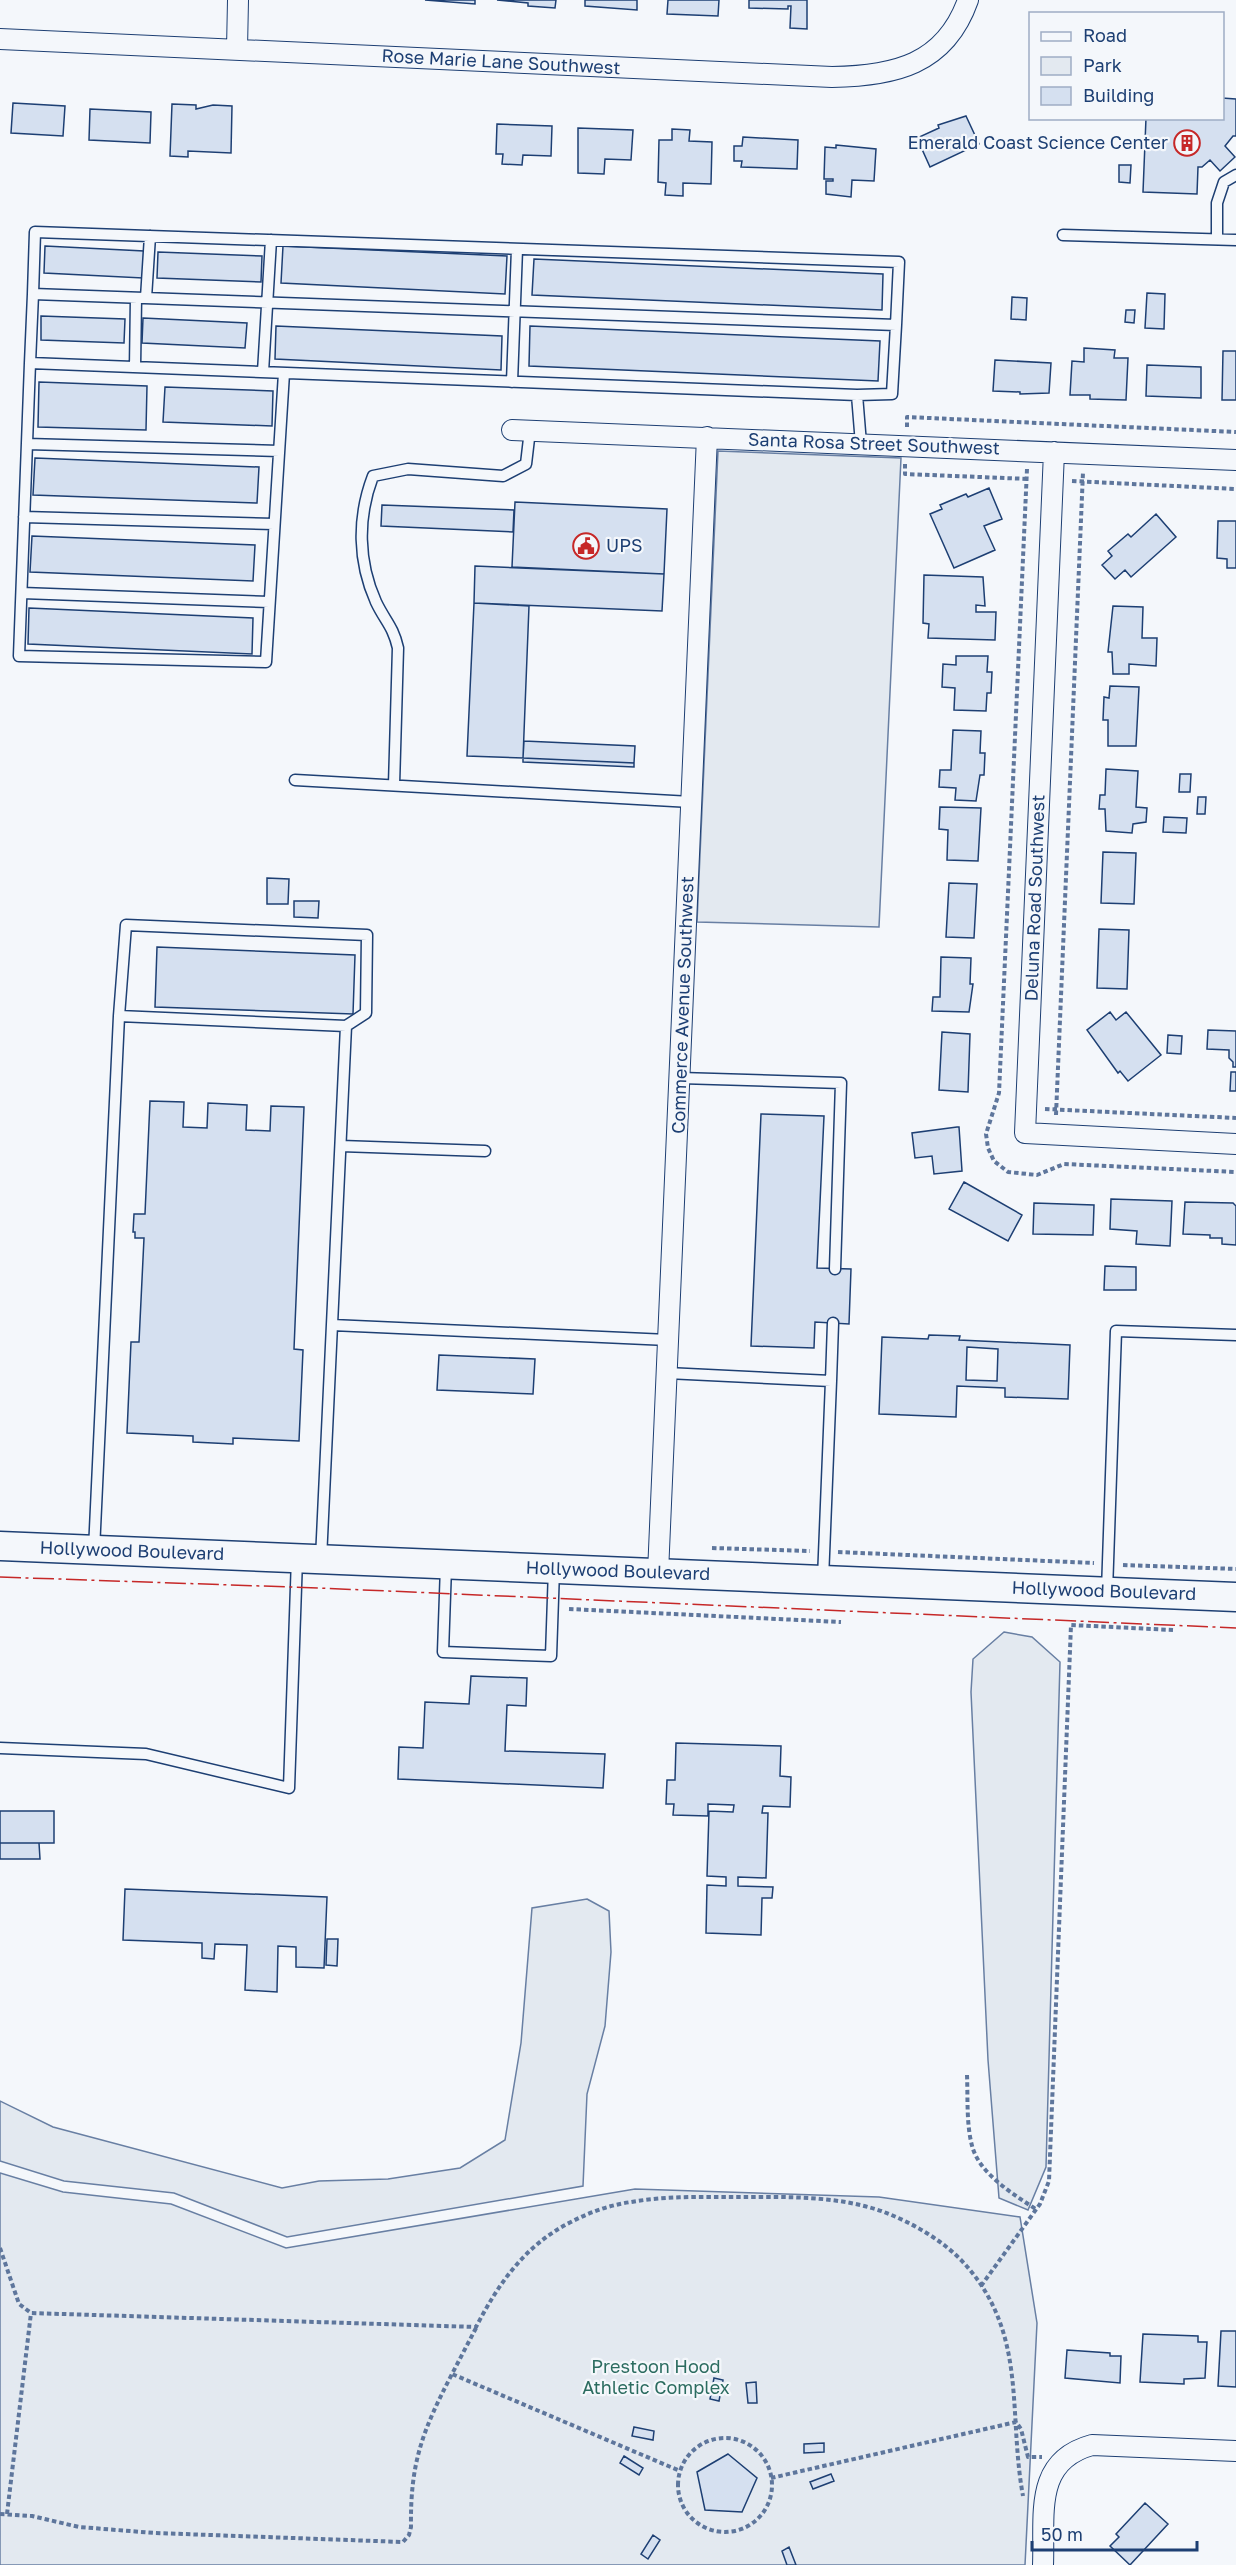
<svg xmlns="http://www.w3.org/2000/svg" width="1236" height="2565" viewBox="0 0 1236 2565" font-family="'Golos Text',sans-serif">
	<rect width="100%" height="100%" fill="#f4f7fb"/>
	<path fill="#e3e9f0" stroke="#687fa3" stroke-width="1.5" d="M718,451L901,458L879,927L697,922Z
		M1004,1632L1032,1637L1060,1662L1046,2167L1028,2210L999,2198L988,2060L971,1692L973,1659Z
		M587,1899L609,1911L611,1952L605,2026L587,2094L583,2186L287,2237L174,2193L64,2181L0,2161V2101L53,2127L282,2188L319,2181L388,2179L460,2168L505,2140L521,2043L532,1908Z
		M0,2173L63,2192L171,2204L286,2248L635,2189L879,2197L1020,2217L1037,2323L1025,2565H0Z"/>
	<path fill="#d5e0f0" stroke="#1d3f73" stroke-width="1.5" fill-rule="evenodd" d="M425,0H475V4Z
		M497,0H556L555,8L528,6V3Z
		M585,0H637V10L585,6Z
		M668,0H719L718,16L667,14Z
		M749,0H807V29L790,28L791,6H788V9L749,8Z
		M1222,98L1236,99V136H1233L1225,146L1235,157L1220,171L1210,160L1202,167H1198L1197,194L1143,192L1146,118H1222Z
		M13,103L65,106L63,136L11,133Z
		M172,104L196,105V109L213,105L232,106L231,153L188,151V157L170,156Z
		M90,109L151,112L150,143L89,140Z
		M966,116L979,144L930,167L917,138L939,128L938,125Z
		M497,124L552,126L551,156L523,155L522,165L502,164L503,154H496Z
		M578,128L633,130L631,160L605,159L604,174L578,173Z
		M672,129L690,130L689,141L712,142L711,184L683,183V196L665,195L666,183L658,182L659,140H672Z
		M743,137L798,140L797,169L741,167L742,161H734V146H742Z
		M836,145L876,149L874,181L852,180L851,197L826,194V181H833V179H824L825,147L836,148Z
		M1119,165H1131L1130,183L1119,182Z
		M45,246L144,251L143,278L44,273Z
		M283,246L507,256L505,294L281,283Z
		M158,252L262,256L261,282L157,278Z
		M534,259L883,274L882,310L532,295Z
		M1147,293L1165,294L1164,329L1145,328Z
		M1012,297L1027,298L1026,320L1011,319Z
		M1126,310H1135L1134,323L1125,322Z
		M41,316L125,319L124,343L41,340Z
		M143,318L247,323L245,348L142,343Z
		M276,326L502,336L501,370L275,359Z
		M530,326L880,341L878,381L529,366Z
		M1084,348L1115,350L1114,358H1128L1126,400L1090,399V395H1070L1072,361L1084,362Z
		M1223,351H1236V400H1222Z
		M995,360L1051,363L1049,393L1020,394V392L993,391Z
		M1147,365L1201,367V398L1146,396Z
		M39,382L147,386L146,430L38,427Z
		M165,387L273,391L272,426L163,422Z
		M35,458L259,467L257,503L33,495Z
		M989,488L1002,519L984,526L995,550L954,568L930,514L942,509L940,505L966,494L968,497Z
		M515,502L667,509L664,574L512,567Z
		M382,505L514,510L513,532L381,526Z
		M1156,514L1176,537L1131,577L1125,570L1115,579L1102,565L1112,556L1108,551L1128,534L1131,537Z
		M1218,521H1236V568H1227V559L1217,558Z
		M32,536L255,545L253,581L30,572Z
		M475,566L664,574L662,611L474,603Z
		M924,575L983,577L985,606L976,605V612H996L995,640L928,638L929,624L923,623Z
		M474,603L529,606L523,758L467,756Z
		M1113,606L1143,607L1142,638H1157L1156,666L1129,664V674H1113L1112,652H1108Z
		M29,608L253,618L252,654L28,644Z
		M956,656H988L987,672H992L991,693H987L986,711L954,710L955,688L942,687L943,664L956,665Z
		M1110,686L1139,687L1136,746H1108V720H1103L1104,697L1109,698Z
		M953,730L981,731L980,753H985L984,775H980L976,801L955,800L956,788L939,787L940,770H951Z
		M524,741L635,746L634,763L523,758Z
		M523,758L634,763V767L523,762Z
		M1106,769L1138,771L1136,807L1147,808L1146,822L1133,824L1132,833L1106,831L1105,809H1099L1100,795H1105Z
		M1180,774H1191L1190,792H1179Z
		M1198,797H1206L1205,814H1197Z
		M940,807L981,808L978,861L947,860L948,830L939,829Z
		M1164,817L1187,818L1186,833L1163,832Z
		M1103,852L1136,853L1134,904L1101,903Z
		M267,878L289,879L288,904H267Z
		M949,883L977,884L974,938L946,937Z
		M294,901H319L318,918L294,917Z
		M1099,929L1129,930L1127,989L1097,988Z
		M157,947L355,955L353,1014L155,1007Z
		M941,957L971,958L970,984H973L969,1012L932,1011L933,997H940Z
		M1110,1012L1116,1020L1126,1012L1161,1055L1128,1081L1120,1071L1118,1073L1087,1030Z
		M1208,1030L1236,1031V1067H1233V1062L1229,1058V1050L1207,1049Z
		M942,1032L970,1034L968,1092L939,1090Z
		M1168,1035L1182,1036L1181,1054L1167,1053Z
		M1231,1072H1236V1091H1230Z
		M150,1101L184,1102L183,1127L207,1128L208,1103L247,1105L246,1130L270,1131L271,1106L304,1107L294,1349L303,1350L299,1441L233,1438V1444L193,1442V1436L127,1433L131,1342H139L144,1238H135V1232H133L134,1214H145Z
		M761,1114L824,1116L817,1268L851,1269L849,1324L815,1322L814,1348L751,1346Z
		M957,1127H959L962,1171L934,1174L932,1156L915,1158L912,1133Z
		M964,1182L1022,1215L1008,1241L949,1209Z
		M1111,1199L1172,1201L1170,1246L1136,1244L1137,1231L1110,1229Z
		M1185,1202L1233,1203L1236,1206V1245L1222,1244V1238H1210V1235L1183,1234Z
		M1034,1203L1094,1205L1093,1235L1033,1234Z
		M1105,1266L1136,1267V1290H1104Z
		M929,1335L960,1336L959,1340L1070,1345L1068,1399L1005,1397V1388L957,1386L956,1417L879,1414L882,1337L928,1339ZM967,1347L998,1349L997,1381L966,1380Z
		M439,1355L535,1359L533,1394L437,1390Z
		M471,1676L527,1678L526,1706L507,1705L505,1751L605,1754L603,1788L398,1779L399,1747L423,1748L425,1702L469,1704Z
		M676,1743L781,1746L780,1776L791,1777L790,1807L763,1806L762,1813H768L766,1878L738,1877V1886L773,1887L772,1898H762L761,1935L706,1933L707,1885L726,1886V1877L707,1876L709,1811L733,1812L734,1805L708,1804V1816L673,1815L674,1804H666L667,1780H675Z
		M0,1811H54V1843H0Z
		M0,1843H39L40,1859H0Z
		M125,1889L327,1897L324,1968L296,1967V1947L278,1946L277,1992L245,1990L247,1945L215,1944L214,1959L202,1958V1943L123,1940Z
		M327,1939H338L337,1966L326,1965Z
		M1221,2331H1236V2387L1218,2386Z
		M1143,2334L1198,2336V2342H1207L1205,2378L1184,2379V2384L1140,2382Z
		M1067,2350L1110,2353V2356H1121L1120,2383L1065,2378Z
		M714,2378L723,2380L719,2401L710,2399Z
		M756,2382L757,2403H748L746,2383Z
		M634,2427L654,2431L653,2440L632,2436Z
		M824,2443V2452L804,2453V2444Z
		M728,2454L757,2478L742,2512L705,2510L697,2472Z
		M624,2456L643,2468L639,2475L620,2463Z
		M831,2474L834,2481L813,2489L810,2482Z
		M1145,2503L1168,2524L1130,2565L1110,2546L1119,2537L1116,2534Z
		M653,2535L660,2540L648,2559L641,2554Z
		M789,2547L796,2565H787L782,2551Z"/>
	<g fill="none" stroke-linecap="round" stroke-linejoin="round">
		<g stroke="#1d3f73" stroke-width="13">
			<path id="lane" d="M1063,235L1236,240
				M1217,239V203L1224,182L1236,175
				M33,294L35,232L899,262L896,325
				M146,298L150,236
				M30,363L19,656L266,662L284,373
				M135,367L136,298
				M263,372L271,240
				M512,382L517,249
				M857,395L892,394L896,325L33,294L30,363L857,395L861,444
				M27,444L279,451
				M24,517L274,524
				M22,593L269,602
				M295,780L691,802
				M394,785L398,648C393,626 385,621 376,602C358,562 357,518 373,476L408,469L503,476L526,464L530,430
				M119,1016L126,925L367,935L366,1013L346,1026
				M680,1078L841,1083L835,1269
				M341,1146L485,1151
				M332,1325L668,1340
				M667,1373L831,1381L823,1579
				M831,1381L833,1323
				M94,1550L119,1016L346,1026L321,1559
				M446,1566L443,1652L551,1656L554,1569
				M1107,1591L1116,1331L1236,1335
				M0,1748L146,1754L289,1788L297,1558"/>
		</g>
		<g stroke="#1d3f73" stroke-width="22">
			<path id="street" d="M0,39L832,77C894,76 945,65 968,0
				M237,49L238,0
				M512,430L1236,460
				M1054,452L1025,1133L1236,1144
				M658,1573L707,437
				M1043,2565C1045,2515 1033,2461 1092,2445L1236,2451"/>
		</g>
		<g stroke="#1d3f73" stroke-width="31">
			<path id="secondary" d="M0,1546L1236,1597"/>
		</g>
		<path stroke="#5e769c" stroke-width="4" stroke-dasharray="4.5 3" stroke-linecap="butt" d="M907,427V417L1236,432
			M905,464V474L1029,479
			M1027,469L999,1093L986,1134L988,1148L994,1161L1008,1172L1037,1175L1064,1164L1236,1172
			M1072,481L1236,489
			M1045,1109L1236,1118
			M1056,1115L1083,472
			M712,1548L810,1551
			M838,1552L1094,1563
			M1123,1565L1236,1569
			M569,1609L841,1622
			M967,2075C968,2098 966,2127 973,2149C982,2176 1015,2195 1037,2210
			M0,2248L19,2304L31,2313L476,2327C499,2283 525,2245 571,2222C590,2212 610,2205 631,2202C665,2196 701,2197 735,2197C785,2197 837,2195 884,2212C915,2224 948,2243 970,2270C1027,2339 1008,2415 1023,2496
			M981,2286L1040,2204L1049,2181L1071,1625L1173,1630
			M476,2328L452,2374L680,2471
			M678 2485a47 47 0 1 1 94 0a47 47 0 1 1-94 0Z
			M771,2478L1016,2422L1021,2429L1028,2457H1042
			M0,2514L32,2516L79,2527L155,2533L403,2542L409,2535L411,2527C410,2462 423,2430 452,2374
			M7,2514L31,2313"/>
		<use href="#lane" stroke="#f4f7fb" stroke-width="10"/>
		<use href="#street" stroke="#f4f7fb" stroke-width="20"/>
		<use href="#secondary" stroke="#f4f7fb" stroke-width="28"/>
		<path stroke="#c62828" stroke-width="1.5" stroke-dasharray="21 4.5 3 4.5" stroke-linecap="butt" d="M0,1577L319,1588L1236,1628"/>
	</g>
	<defs>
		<g id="building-ring" transform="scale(1.35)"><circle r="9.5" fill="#f4f7fb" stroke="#c62828" stroke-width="1.5"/><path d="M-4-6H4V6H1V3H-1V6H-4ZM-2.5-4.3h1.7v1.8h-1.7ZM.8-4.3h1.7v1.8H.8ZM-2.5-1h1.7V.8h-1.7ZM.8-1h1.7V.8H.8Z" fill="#c62828"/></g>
		<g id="civic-ring" transform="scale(1.35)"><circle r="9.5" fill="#f4f7fb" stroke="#c62828" stroke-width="1.5"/><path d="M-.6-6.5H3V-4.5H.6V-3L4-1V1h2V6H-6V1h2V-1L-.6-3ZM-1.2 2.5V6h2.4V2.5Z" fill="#c62828"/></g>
	</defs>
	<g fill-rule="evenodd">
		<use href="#building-ring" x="1187" y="143"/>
		<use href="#civic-ring" x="586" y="546"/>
	</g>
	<g text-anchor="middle" stroke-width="4.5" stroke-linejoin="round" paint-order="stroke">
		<g font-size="18" fill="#1d3f73" stroke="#f4f7fb">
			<text transform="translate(501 62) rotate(3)" y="6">Rose Marie Lane Southwest</text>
			<text transform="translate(874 444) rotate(2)" y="6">Santa Rosa Street Southwest</text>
			<text transform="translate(1035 898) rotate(-88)" y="6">Deluna Road Southwest</text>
			<text transform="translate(683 1005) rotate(-88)" y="6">Commerce Avenue Southwest</text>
			<text transform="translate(132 1551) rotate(2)" y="6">Hollywood Boulevard</text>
			<text transform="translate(618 1571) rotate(2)" y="6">Hollywood Boulevard</text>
			<text transform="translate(1104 1591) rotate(2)" y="6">Hollywood Boulevard</text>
		</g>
		<g font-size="18" fill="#1d3f73" stroke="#f4f7fb" text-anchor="end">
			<text x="1168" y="149">Emerald Coast Science Center</text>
			<text x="606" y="552" text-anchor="start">UPS</text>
		</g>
		<g font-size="18" fill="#2c6c60" stroke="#f4f7fb">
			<text x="656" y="2373">Prestoon Hood<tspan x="656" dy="21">Athletic Complex</tspan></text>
		</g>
	</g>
	<rect x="1029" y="12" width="195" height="108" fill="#f4f7fb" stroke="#9eadc5" stroke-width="1.5"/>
	<rect x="1041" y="32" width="30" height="9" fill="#f4f7fb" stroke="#9eadc5" stroke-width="1.5"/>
	<text x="1083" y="42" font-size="18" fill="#1d3f73">Road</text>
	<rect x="1041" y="57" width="30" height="18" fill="#e3e9f0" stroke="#9eadc5" stroke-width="1.5"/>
	<text x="1083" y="72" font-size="18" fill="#1d3f73">Park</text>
	<rect x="1041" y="87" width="30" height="18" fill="#d5e0f0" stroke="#9eadc5" stroke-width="1.5"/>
	<text x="1083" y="102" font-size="18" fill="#1d3f73">Building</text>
	<path d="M1032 2541v9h165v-9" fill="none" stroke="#1d3f73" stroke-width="3"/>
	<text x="1041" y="2541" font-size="18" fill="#1d3f73" stroke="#f4f7fb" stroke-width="4.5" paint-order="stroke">50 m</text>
</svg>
